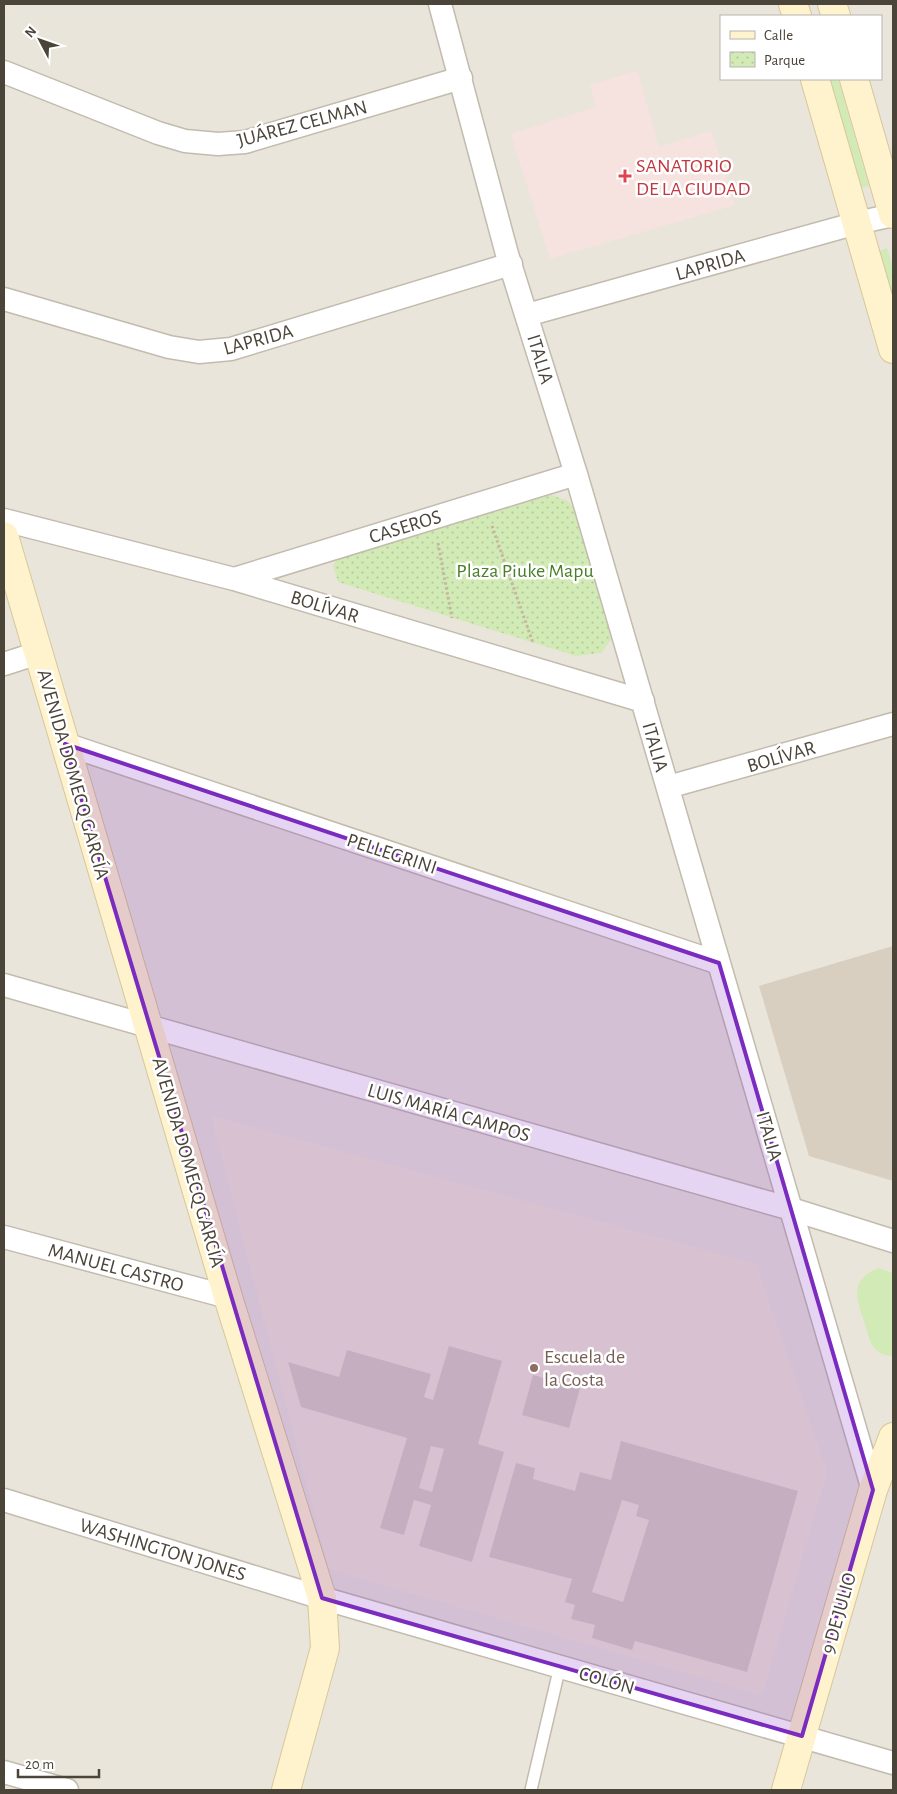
<svg xmlns="http://www.w3.org/2000/svg" width="897" height="1794" viewBox="0 0 897 1794" font-family="'Alegreya Sans',sans-serif">
	<defs>
		<pattern id="park-dots" width="8" height="8" patternUnits="userSpaceOnUse" patternTransform="scale(1.25)"><rect width="8" height="8" fill="#d2eab5"/><path d="M2 2h.1M6 6h.1" fill="none" stroke="#b6ca9c" stroke-width="1.8" stroke-linecap="round"/></pattern>
	</defs>
	<rect width="100%" height="100%" fill="#f6f3ec"/>
	<path fill="#eae5da" fill-rule="evenodd" d="M4,4H893V1790H4ZM721,16H881V79H721Z"/>
	<path fill="#efe8d6" d="M211,1116L756,1264L827,1472L762,1695L329,1569Z"/>
	<path fill="#f6e3e0" d="M637,71L659,147L711,131L735,205L550,259L511,134L596,107L590,85Z"/>
	<path fill="#d2eab5" d="M830,79H838L869,186L861,188Z
		M887,248L893,268V299L879,251Z
		M878,1268L893,1273V1356C886,1356 877,1353 873,1346C869,1341 867,1331 865,1324C857,1300 848,1281 878,1268Z"/>
	<path fill="url(#park-dots)" d="M549,494L568,501L578,514L615,635L601,653L576,656L338,582L333,566L341,553Z"/>
	<path fill="#d8cfc1" fill-rule="evenodd" d="M893,946V1181L809,1156L759,986Z
		M449,1346L502,1361L478,1444L504,1452L472,1562L419,1546L431,1505L414,1500L404,1535L380,1528L407,1438L301,1407L288,1362L339,1377L347,1350L431,1374L424,1397L433,1400ZM431,1446L444,1449L432,1492L419,1488Z
		M533,1375L580,1388L569,1428L522,1415Z
		M621,1441L798,1491L747,1672L635,1641L632,1650L592,1638L595,1625L571,1619L575,1605L565,1602L572,1579L489,1557L516,1463L535,1468L533,1479L575,1491L580,1472L611,1480ZM622,1500L639,1505L636,1516L649,1520L623,1602L592,1592Z"/>
	<g fill="none" stroke-linecap="round" stroke-linejoin="round">
		<g stroke="#c2bbae" stroke-width="14">
			<path id="lane" d="M531,1790L560,1666"/>
		</g>
		<g stroke="#c2bbae" stroke-width="25">
			<path id="street" d="M440,4L507,254L576,474L873,1490
				M4,72L158,133L185,141L218,144L245,142L461,78
				M4,299L169,347L199,352L231,349L511,264
				M527,315L857,223L893,215
				M4,520L234,579L643,701
				M234,579L576,474
				M4,664L38,653
				M65,744L719,963
				M668,787L893,724
				M4,985L791,1209L893,1241
				M4,1237L228,1297
				M4,1500L322,1598L893,1763
				M4,1772L67,1790"/>
		</g>
		<g stroke="#d6c79b" stroke-width="30">
			<path id="secondary" d="M793,4L797,16
				M832,4L836,16
				M815,79L893,349
				M854,79L893,214
				M4,536L228,1297L322,1598L325,1648L286,1790
				M786,1790L873,1490L893,1437"/>
		</g>
		<path stroke="#c4b79f" stroke-width="3" stroke-dasharray="2.5 2.5" stroke-linecap="butt" d="M492,526L533,643
			M438,543L452,618"/>
		<use href="#lane" stroke="#fff" stroke-width="11"/>
		<use href="#street" stroke="#fff" stroke-width="22"/>
		<use href="#secondary" stroke="#fff3cd" stroke-width="28"/>
	</g>
	<path fill="#7b2cbf" fill-opacity="0.2" stroke="#7b2cbf" stroke-width="4" stroke-linejoin="round" d="M65,744L719,963L873,1490L802,1736L322,1598Z"/>
	<path fill="#e0444e" stroke="#fff" stroke-width="2" d="M622.5 168.5h5v5h5v5h-5v5h-5v-5h-5v-5h5z"/>
	<circle fill="#8d6e63" stroke="#fff" stroke-width="2" cx="534" cy="1368" r="5"/>
	<g text-anchor="middle" stroke-width="5" stroke-linejoin="round" paint-order="stroke">
		<g font-size="20" fill="#4b4439" stroke="#fff">
			<text transform="translate(302 123) rotate(-15)" y="7">JUÁREZ CELMAN</text>
			<text transform="translate(710 264) rotate(-16)" y="7">LAPRIDA</text>
			<text transform="translate(258 339) rotate(-15)" y="7">LAPRIDA</text>
			<text transform="translate(541 359) rotate(73)" y="7">ITALIA</text>
			<text transform="translate(405 526) rotate(-17)" y="7">CASEROS</text>
			<text transform="translate(325 606) rotate(17)" y="7">BOLÍVAR</text>
			<text transform="translate(656 747) rotate(74)" y="7">ITALIA</text>
			<text transform="translate(781 756) rotate(-16)" y="7">BOLÍVAR</text>
			<text transform="translate(74 774) rotate(74)" y="7">AVENIDA DOMECQ GARCÍA</text>
			<text transform="translate(392 853) rotate(18)" y="7">PELLEGRINI</text>
			<text transform="translate(449 1112) rotate(16)" y="7">LUIS MARÍA CAMPOS</text>
			<text transform="translate(770 1136) rotate(74)" y="7">ITALIA</text>
			<text transform="translate(189 1162) rotate(74)" y="7">AVENIDA DOMECQ GARCÍA</text>
			<text transform="translate(116 1267) rotate(15)" y="7">MANUEL CASTRO</text>
			<text transform="translate(163 1549) rotate(17)" y="7">WASHINGTON JONES</text>
			<text transform="translate(838 1613) rotate(-74)" y="7">9 DE JULIO</text>
			<text transform="translate(607 1680) rotate(16)" y="7">COLÓN</text>
		</g>
		<g font-size="20" fill="#be3a42" stroke="#fff" text-anchor="start">
			<text x="636" y="172">SANATORIO<tspan x="636" dy="23">DE LA CIUDAD</tspan></text>
		</g>
		<g font-size="20" fill="#4a7f2a" stroke="#fff">
			<text x="525" y="577">Plaza Piuke Mapu</text>
		</g>
		<g font-size="20" fill="#785e54" stroke="#fff" text-anchor="start">
			<text x="544" y="1363">Escuela de<tspan x="544" dy="23">la Costa</tspan></text>
		</g>
	</g>
	<rect width="897" height="1794" fill="none" stroke="#4b4439" stroke-width="10"/>
	<rect x="720" y="15" width="162" height="65" fill="#ffffff" stroke="#b7b4b0"/>
	<rect x="730" y="31" width="25" height="8" fill="#fff3cd" stroke="#b7b4b0"/>
	<text x="764" y="40" font-size="15" fill="#4b4439">Calle</text>
	<rect x="730" y="52" width="25" height="15" fill="url(#park-dots)" stroke="#b7b4b0"/>
	<text x="764" y="65" font-size="15" fill="#4b4439">Parque</text>
	<g transform="translate(40 40) rotate(311)" stroke="#ffffff" stroke-width="4" paint-order="stroke">
	<path d="M0-4L9 19L0 12L-9 19Z" fill="#4b4439"/>
	<text y="-8" font-size="14" font-weight="bold" text-anchor="middle" fill="#4b4439">N</text>
	</g>
	<path d="M18 1769v8h81v-8" fill="none" stroke="#4b4439" stroke-width="2.5"/>
	<text x="25" y="1769" font-size="15" fill="#4b4439" stroke="#ffffff" stroke-width="4" paint-order="stroke">20 m</text>
</svg>
